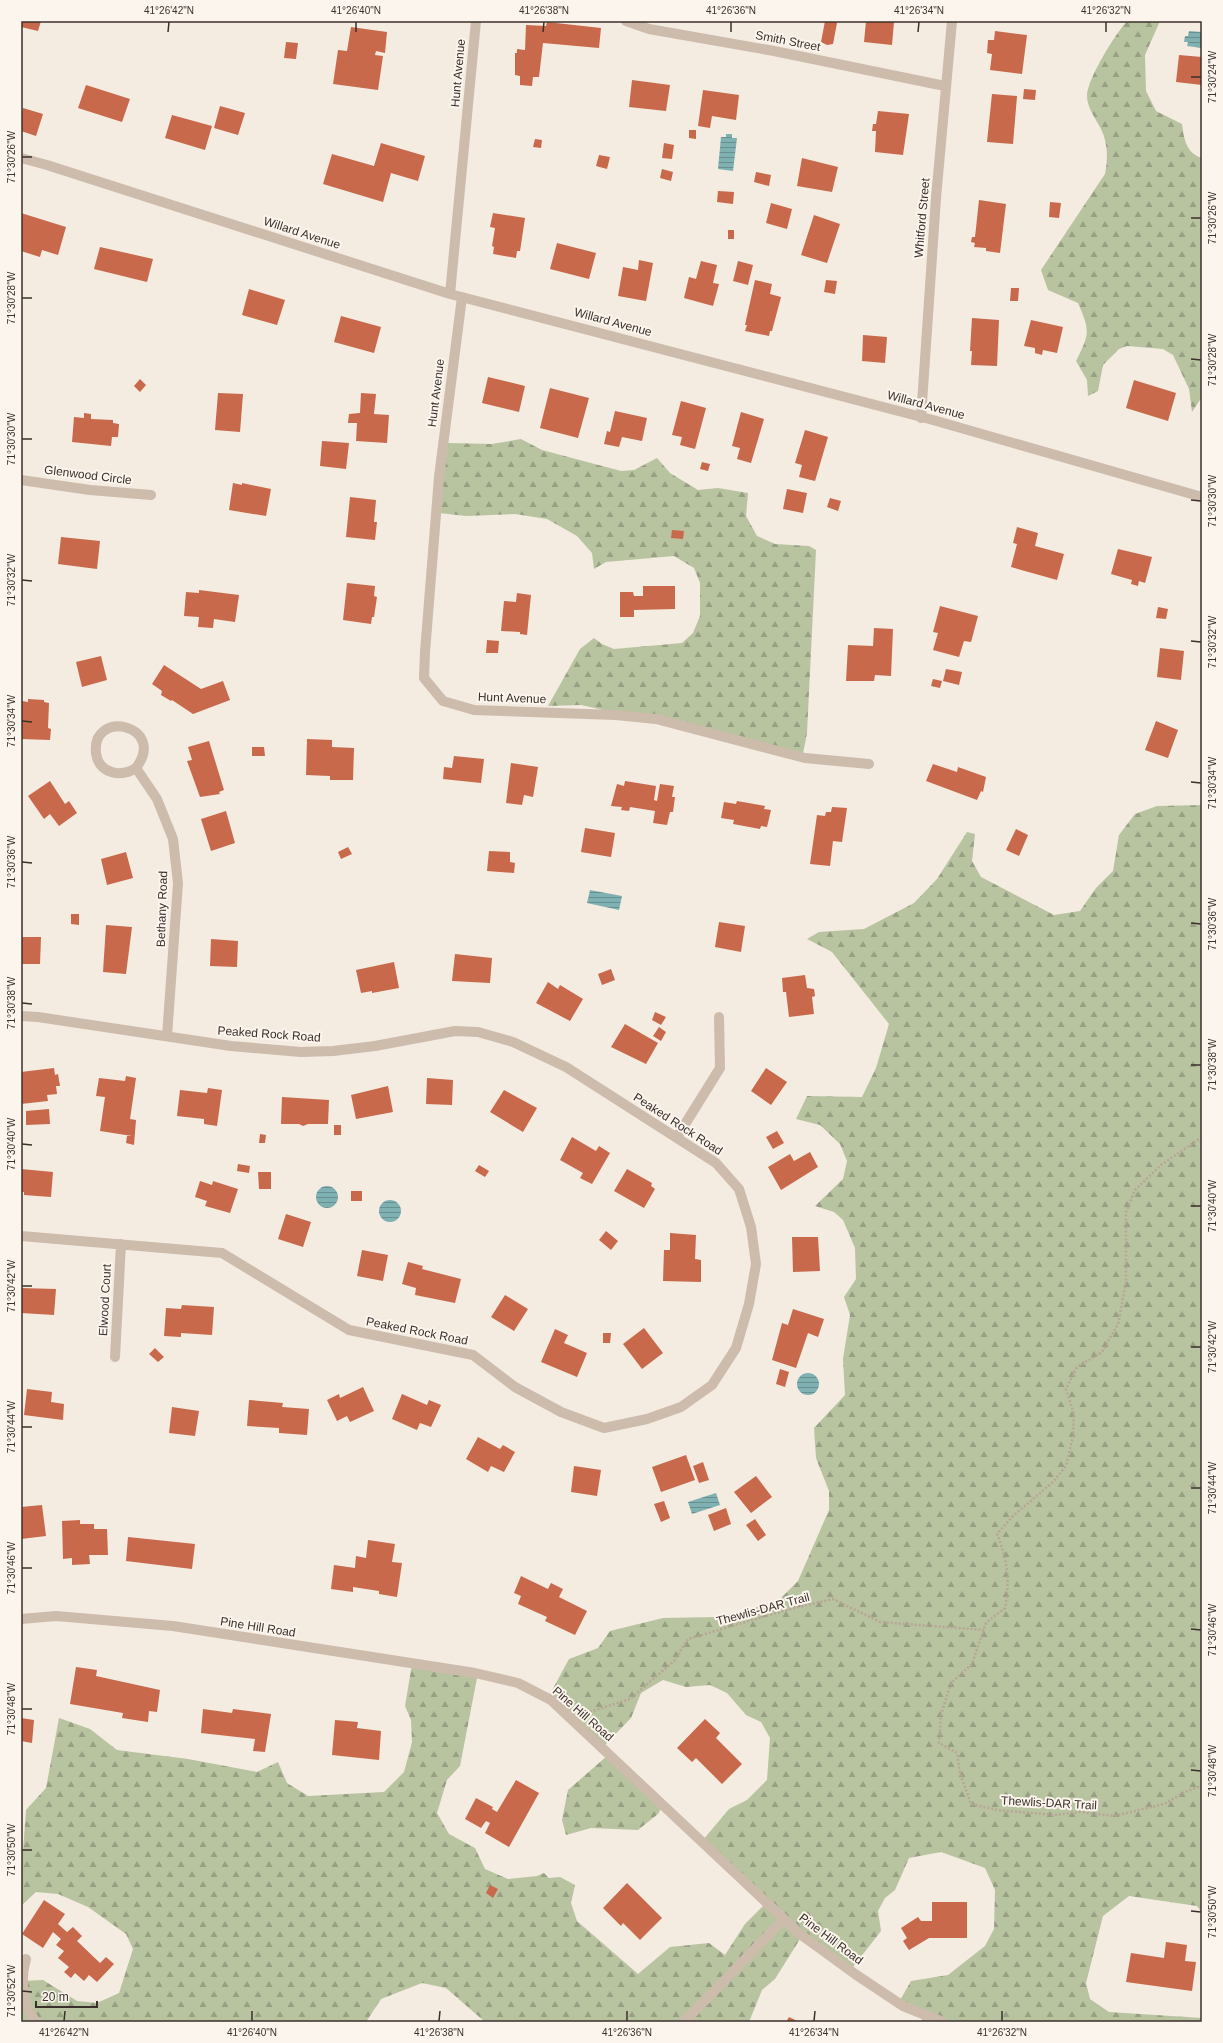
<svg xmlns="http://www.w3.org/2000/svg" width="1223" height="2043" viewBox="0 0 1223 2043" font-family="Helvetica,sans-serif">
	<defs>
		<pattern id="forest-firs" width="22" height="20" patternUnits="userSpaceOnUse"><rect width="22" height="20" fill="#b8c4a0"/><path d="M5 1l3.5 6h-7zM16 11l3.5 6h-7z" fill="#97a083"/></pattern>
		<pattern id="water-rules" width="6" height="5" patternUnits="userSpaceOnUse"><rect width="6" height="5" fill="#7fb0b2"/><path d="M0 2.5h6" fill="none" stroke="#699091"/></pattern>
	</defs>
	<rect width="100%" height="100%" fill="#f4ebe1"/>
	<path fill="url(#forest-firs)" d="M1127,21H1160L1145,55L1146,91L1156,111L1182,124C1184,139 1186,153 1202,158V397L1192,412L1189,389L1173,355L1163,349L1127,346L1119,349L1103,365L1098,391L1088,396L1087,380L1076,361C1090,333 1090,331 1078,303L1048,290L1041,270L1105,174C1108,159 1108,143 1101,129C1096,119 1087,108 1087,96C1087,79 1116,33 1127,21Z
		M521,439L542,450L621,471L634,470L657,458L670,473L698,490L718,488L748,493L746,516L757,536L775,544L809,546L816,550L807,733L802,759L722,736L581,705L548,706L580,649L594,638L602,644L614,649L682,643L693,633L700,616V583L694,568L674,556L606,562L594,569L592,553L577,536L547,519L515,514L466,516L439,513L448,443L492,444Z
		M1202,805V1913L1197,1906L1129,1896L1103,1916L1086,1983L1090,1999L1109,2012L1202,2018V2022H921L923,2016L899,2002L911,1981L948,1975L985,1946L994,1929L995,1890L985,1868L941,1852L909,1858L895,1890L885,1898L878,1911L881,1931L853,1967L800,1939L775,1979L762,1990L749,2022H485L446,1988L422,1983L381,1999L366,2022H21V1981L43,1980L77,2001L97,2003L119,1993L133,1949L126,1934L88,1907L58,1894L36,1892L21,1906V1851H23L26,1810L46,1788L59,1718L90,1729L117,1750L188,1759L257,1772L278,1762L287,1783L308,1796L384,1792L404,1772L412,1742L411,1720L405,1706L412,1664L477,1678L460,1766L447,1780L437,1813L449,1834L475,1848L485,1869L508,1879L537,1876L544,1873L549,1878L560,1877L575,1885L571,1903L577,1921L638,1974L670,1947L709,1943L725,1955L745,1924L763,1906L703,1840L729,1809L747,1800L767,1780L770,1738L761,1722L746,1715L727,1693L710,1685L686,1687L663,1680L641,1693L631,1718L602,1748L549,1696L569,1659L598,1648L610,1631L663,1618L717,1617L749,1610L780,1599L798,1581L829,1510V1491L816,1458L814,1428L845,1395L843,1359L850,1315L844,1297L856,1279L855,1248L843,1220L834,1212L815,1206L843,1179L847,1161L840,1144L820,1125L796,1119L807,1096L862,1097L876,1068L889,1024L832,952L807,939L819,932L864,929L914,903L937,879L967,832L975,834L972,861L981,877L1054,915L1080,911L1096,888L1113,871L1119,835L1135,814L1157,806Z
		M607,1756L662,1807L658,1814L638,1830L591,1828L566,1835L562,1820L568,1790Z"/>
	<path fill="url(#water-rules)" d="M1189,31L1202,32V48L1187,46L1188,42H1184L1185,36H1188Z
		M726,134H732V138H737L733,171L718,169L721,137H726Z
		M590,890L622,896L619,910L587,903Z
		M316 1197a11 11 0 1 1 22 0a11 11 0 1 1-22 0Z
		M379 1211a11 11 0 1 1 22 0a11 11 0 1 1-22 0Z
		M797 1384a11 11 0 1 1 22 0a11 11 0 1 1-22 0Z
		M716,1493L720,1505L692,1514L688,1502Z"/>
	<path fill="#c8694b" d="M21,21H41L38,31L21,27Z
		M825,21H834L837,23L833,44L827,45L821,42Z
		M866,21L894,22L892,45L864,42Z
		M547,22L601,28L599,48L543,43L539,77H533L532,86L520,85V76L515,75V53H517V49L525,50L526,25L546,26Z
		M351,27L387,32L385,53L376,51L375,55L383,56L378,90L333,84L338,50L347,51Z
		M995,31L1027,35L1022,74L990,70L992,54L987,53L988,40H994Z
		M286,42L298,43L296,59L284,58Z
		M1179,55L1202,57V85L1176,82Z
		M632,80L670,85L666,111L629,107Z
		M86,85L130,99L122,122L78,108Z
		M1024,89L1036,90L1035,100L1023,99Z
		M703,90L739,95L736,120L712,116L710,128L698,126Z
		M992,94L1017,96L1013,144L987,142Z
		M220,106L245,113L238,135L214,128Z
		M23,108L43,114L36,136L21,131V115Z
		M878,111L909,114L903,155L875,152L876,131H872L873,124H876Z
		M172,115L212,126L205,150L165,138Z
		M689,130H696V139L689,138Z
		M535,139L542,140L541,148L533,147Z
		M381,143L425,156L418,181L391,173L383,202L323,184L332,154L374,166Z
		M664,143L674,145L672,159L662,158Z
		M599,155L610,157L607,169L596,166Z
		M802,158L838,167L832,192L797,186Z
		M662,169L673,172L671,181L660,178Z
		M756,172L771,175L769,186L754,182Z
		M718,191L734,192L733,204L717,202Z
		M979,200L1006,204L1000,253L986,251V248L974,247L975,243L971,242L972,237H975Z
		M1050,202L1061,203L1059,218L1049,217Z
		M771,203L792,209L787,229L766,223Z
		M21,213L66,227L58,255L42,250L40,257L21,251Z
		M493,213L525,218L520,251H517L516,258L493,254L494,247L492,246L495,228L490,227Z
		M814,215L840,224L827,263L801,255Z
		M728,230H734V239H728Z
		M557,243L596,253L589,279L550,269Z
		M100,247L153,259L147,282L94,269Z
		M639,260L653,263L646,301L618,296L623,267L638,270Z
		M701,261L717,265L713,283L719,284L713,306L684,298L689,277L696,279Z
		M738,261L753,265L748,285L733,281Z
		M755,280L772,284L770,294L781,297L772,331H770L769,336L745,331L747,325H745Z
		M826,280L837,281L835,294L824,292Z
		M1011,288H1019L1018,301H1010Z
		M249,289L285,300L277,325L242,315Z
		M341,316L381,327L374,353L334,342Z
		M972,318L999,320L997,366L971,365L972,351H970Z
		M1031,320L1063,327L1057,353L1043,350L1042,355L1035,353V348L1024,346Z
		M863,335L887,337L885,363L862,361Z
		M488,377L525,386L519,412L482,403Z
		M140,379L146,385L140,392L134,386Z
		M1134,380L1176,393L1168,421L1126,408Z
		M550,388L589,398L578,438L540,428Z
		M218,393L243,394L240,432L215,430Z
		M361,393L376,394L374,414L389,415L387,443L356,441L357,423H348L349,414L360,413Z
		M681,401L706,408L695,449L680,445L682,437L672,435Z
		M615,411L647,418L642,441L622,437L619,447L604,444L607,431L610,432Z
		M741,412L764,419L751,463L737,459L740,448L732,446Z
		M84,413L91,414V419L113,420V423L119,424L118,437H112L111,446L72,442L74,417L84,418Z
		M805,430L828,437L815,481L799,477L802,465L795,463Z
		M322,441L349,443L346,469L320,466Z
		M702,462L710,464L708,471L700,469Z
		M233,483L242,485V483L271,489L266,516L229,510Z
		M787,489L807,493L803,513L783,509Z
		M350,497L376,500L374,522H377L375,540L346,537Z
		M830,498L841,501L838,511L827,507Z
		M1017,527L1038,533L1035,546L1064,554L1057,580L1011,567L1017,544L1013,543Z
		M672,530L684,531L683,539L671,538Z
		M61,537L100,541L97,569L58,564Z
		M1118,549L1152,557L1145,583L1139,581L1138,586L1131,584L1132,580L1111,574Z
		M347,583L375,586L374,596L377,597L374,617H372L371,624L343,620Z
		M643,586H675V609L634,610V617H620V592H633L634,596H643Z
		M199,590L239,595L235,622L214,619L213,628L198,627L199,617L184,616L186,592L199,593Z
		M517,593L531,595L527,635L520,634V632L501,631L504,601L516,602Z
		M940,606L978,616L971,642L964,641L959,657L933,650L938,633L933,632Z
		M1158,607L1168,609L1166,619L1156,618Z
		M874,628L893,629L891,676L875,675L874,681H846L848,645L873,646Z
		M487,640L499,641L498,653H486Z
		M1160,648L1184,651L1181,680L1157,677Z
		M101,656L107,680L82,687L76,662Z
		M164,665L201,689L223,681L230,700L193,714L172,700L171,701L161,695L162,691L152,684Z
		M946,669L962,672L959,685L943,681Z
		M933,679L942,681L940,688L931,686Z
		M28,699L44,700V702L49,703L48,728L51,729L50,740L21,739L22,701L28,702Z
		M1156,721L1178,730L1168,758L1145,750Z
		M307,739L332,740V747L354,748L353,780H330V776L306,775Z
		M209,741L224,790L219,792L220,794L200,797L187,761L192,760L188,747Z
		M252,747H264L265,756H252Z
		M454,756L484,759L481,783L443,779L444,767L452,768Z
		M511,763L538,767L533,797L524,795L522,805L506,803Z
		M933,764L957,772L958,767L986,777L983,792L981,791L977,800L926,781Z
		M50,781L65,804L69,801L77,813L59,826L50,814L44,819L28,796Z
		M625,781L656,786L654,800L657,801L660,784L674,786L672,797H675L673,812H670L667,825L653,823L655,811L630,807L629,811L621,810L622,807L611,806L617,784L624,786Z
		M737,801L765,806L764,809L771,810L767,827L761,826L760,829L733,824L734,820L721,818L724,802L736,804Z
		M832,807L847,808L842,842L833,841L830,866L810,864L817,815L825,816L826,812H831Z
		M226,811L235,843L211,851L201,819Z
		M585,828L615,833L611,857L581,852Z
		M1016,829L1028,835L1019,856L1006,850Z
		M348,847L352,854L341,859L338,852Z
		M489,851L510,852V862L515,863L514,873L487,871Z
		M126,852L133,878L107,885L101,859Z
		M71,914H79V925L71,924Z
		M719,922L745,926L741,952L715,947Z
		M106,925L132,927L126,974L103,972Z
		M21,937H41L40,964H21Z
		M211,939L238,941L237,967L210,966Z
		M455,954L492,958L490,983L452,981Z
		M394,962L399,988L372,993V991L361,993L356,970Z
		M611,969L615,980L602,985L598,974Z
		M805,975L807,988L814,989L815,996L812,997L814,1014L789,1017L786,992H783L782,978Z
		M548,982L558,989L560,985L583,999L570,1021L536,1003Z
		M655,1012L666,1017L661,1025L652,1020Z
		M625,1024L658,1043L646,1064L611,1047Z
		M659,1027L666,1032L661,1041L653,1036Z
		M54,1068L55,1075L58,1074L60,1086H56L57,1094L47,1095L48,1101L21,1104V1072Z
		M766,1068L787,1082L771,1105L751,1091Z
		M126,1076L136,1078L130,1119L136,1120L134,1145L126,1143L127,1136H132L100,1131L105,1097L96,1096L99,1078L125,1081Z
		M427,1078L453,1080L452,1105L426,1104Z
		M388,1086L393,1112L356,1119L351,1095Z
		M208,1088L222,1090L217,1126L204,1124V1119L177,1116L180,1090L207,1093Z
		M504,1090L537,1108L523,1132L490,1112Z
		M282,1097L329,1100L328,1124H308L303,1126L299,1124H281Z
		M49,1109L50,1124L26,1125V1111Z
		M334,1125H341V1135H334Z
		M777,1131L784,1143L773,1149L766,1137Z
		M260,1134L266,1135L265,1143H259Z
		M572,1137L596,1151L599,1146L610,1153L592,1184L580,1178L583,1173L560,1160Z
		M810,1152L818,1167L781,1190L768,1167L790,1154L794,1161Z
		M238,1164L250,1166L249,1173L237,1171Z
		M479,1165L489,1171L485,1177L475,1171Z
		M21,1169L53,1172L51,1197L24,1195V1192H21Z
		M627,1169L652,1183L651,1186L655,1189L644,1208L614,1191Z
		M258,1172H271V1189H259Z
		M200,1181L212,1185L213,1181L238,1189L230,1213L205,1206L207,1201L195,1197Z
		M351,1191H362V1201H351Z
		M286,1214L311,1222L303,1247L278,1239Z
		M606,1231L618,1241L611,1250L599,1240Z
		M670,1233L696,1235L695,1259L701,1260V1282L663,1281L664,1250H670Z
		M792,1237H818L820,1271L793,1272Z
		M362,1250L388,1255L383,1281L357,1276Z
		M408,1262L423,1266L422,1269L461,1279L455,1303L415,1295L416,1288L402,1284Z
		M21,1288L56,1289L54,1315L21,1313Z
		M505,1295L528,1309L514,1331L491,1317Z
		M182,1305L214,1307L212,1335L181,1333V1337L164,1336L166,1308L181,1309Z
		M793,1309L824,1319L818,1337L808,1333L796,1368L772,1360L782,1323L788,1325Z
		M644,1328L663,1353L642,1369L623,1344Z
		M555,1329L568,1335L564,1343L587,1353L577,1377L541,1362Z
		M603,1333H611L610,1343H603Z
		M155,1348L164,1357L158,1362L149,1354Z
		M780,1369L789,1372L785,1387L776,1384Z
		M363,1387L374,1411L350,1422L347,1416L337,1421L327,1400L339,1394L340,1398Z
		M27,1389L52,1392L51,1402L64,1404L63,1420L24,1415Z
		M402,1394L427,1405L429,1400L441,1405L431,1427L420,1423L417,1430L392,1419Z
		M249,1400L283,1403L282,1407L309,1409L307,1435L279,1433V1428L247,1426Z
		M172,1407L199,1411L195,1436L169,1433Z
		M478,1437L500,1449L503,1445L515,1452L504,1472L491,1466L488,1472L466,1459Z
		M686,1455L695,1480L661,1492L652,1467Z
		M703,1462L709,1480L699,1483L693,1466Z
		M574,1466L601,1470L597,1496L571,1492Z
		M756,1476L772,1497L751,1513L734,1492Z
		M664,1501L670,1518L661,1522L654,1504Z
		M42,1505L46,1536L21,1539V1507Z
		M726,1508L731,1524L714,1531L708,1515Z
		M755,1519L766,1535L758,1541L746,1525Z
		M80,1520V1524H94V1529H107L108,1555H89L90,1564L72,1565V1558L63,1559L62,1521Z
		M128,1537L195,1544L192,1569L126,1561Z
		M368,1540L395,1544L392,1562L402,1563L397,1597L379,1594V1591L353,1587V1592L331,1589L334,1565L355,1568L356,1556L366,1558Z
		M521,1576L548,1589L551,1583L563,1589L559,1597L587,1611L575,1635L545,1621L547,1617L518,1604L521,1596L514,1593Z
		M76,1667L97,1670L96,1676L160,1690L157,1712L149,1711L148,1722L122,1718L123,1713L70,1704Z
		M203,1709L232,1713L233,1709L271,1714L265,1752L253,1751L255,1739L201,1733Z
		M21,1718L34,1720L32,1743L21,1741Z
		M705,1719L720,1733L716,1738L742,1764L722,1784L696,1758L692,1762L677,1748Z
		M335,1720L358,1722L357,1728L381,1731L379,1760L332,1755Z
		M516,1780L539,1793L509,1847L485,1833L490,1823L486,1821L481,1828L465,1819L476,1798L493,1807L492,1809L497,1812Z
		M627,1883L662,1918L640,1940L623,1923L621,1926L603,1908Z
		M490,1885L498,1889L493,1898L486,1893Z
		M44,1900L65,1914L58,1924L67,1932L73,1927L82,1936L77,1941L100,1963L106,1957L114,1964L97,1982L89,1975L84,1981L75,1973L71,1978L64,1972L69,1967L58,1958L64,1951L56,1945L61,1939L53,1932L43,1948L22,1934Z
		M932,1902H967V1938H929L909,1950L903,1941L907,1938L901,1928L918,1917L921,1921H932Z
		M1166,1942L1187,1945L1185,1961L1196,1962L1192,1991L1126,1982L1131,1953L1164,1958Z
		M789,2017L799,2022H786Z"/>
	<g fill="none" stroke-linecap="round" stroke-linejoin="round">
		<path stroke="#b9a596" stroke-width="2.5" stroke-dasharray="2 2" stroke-linecap="butt" d="M1202,1137L1161,1165L1135,1190L1126,1212V1282L1118,1324L1102,1352L1077,1367L1066,1389L1074,1414L1073,1436L1066,1466L1053,1482L1012,1517L997,1534C1008,1562 1010,1579 1005,1608L986,1623L972,1664L951,1683L941,1715L939,1743L957,1753L960,1773L971,1804L997,1810L1055,1815L1080,1812L1114,1816L1164,1804L1187,1791L1202,1786
			M586,1713L630,1699L674,1661L688,1639L790,1609L833,1599L880,1622L984,1630"/>
		<path stroke="#cdbbac" stroke-width="10" d="M626,21L649,29L774,51L945,86
			M21,158L47,165L450,294L933,420L1202,497
			M450,294L476,21
			M462,297L439,477L425,652L424,678L443,701L474,710L616,715L656,719L805,758L869,764
			M921,418L936,198L952,21
			M21,480L90,490L151,495
			M136,768C122,777 99,775 96,753C91,708 168,725 136,768L157,799L173,839L178,883L167,1036
			M21,1016L38,1017L231,1046L301,1052L333,1051L375,1046L455,1031L478,1032L513,1042L566,1067L716,1163L739,1189L751,1227L756,1264L749,1304L736,1348L712,1385L681,1407L647,1419L604,1428L561,1412L515,1387L473,1355L349,1330L222,1253L21,1236
			M677,1137L720,1068L719,1017
			M115,1357L121,1244
			M21,1619L56,1616L173,1626L475,1673L518,1683L551,1700L800,1934L855,1974L903,2006L943,2022
			M26,1959C20,1979 22,2005 36,2022
			M684,2022L784,1919"/>
	</g>
	<path fill="none" stroke="#3b302b" stroke-width="1.5" d="M168,32L169,22M356,32V22M543,32L544,22M731,32V22M918,32L919,22M1106,32V22M1191,77H1201M22,157H32M1191,218H1201M22,298H32M1191,359L1201,360M22,439H32M1191,500L1201,501M22,580L32,581M1191,641L1201,642M22,721L32,722M1191,782L1201,783M22,862L32,863M1191,923L1201,924M22,1003L32,1004M1191,1065H1201M22,1144L32,1145M1191,1206H1201M22,1286H32M1191,1347H1201M22,1427H32M1191,1488H1201M22,1568H32M1191,1629L1201,1630M22,1709H32M1191,1770L1201,1771M22,1850H32M1191,1911L1201,1912M22,1991L32,1992M64,2021L65,2011M252,2021V2011M439,2021L440,2011M627,2021V2011M814,2021L815,2011M1002,2021V2011"/>
	<g text-anchor="middle" stroke-width="4" stroke-linejoin="round" paint-order="stroke">
		<g font-size="12" fill="#3b302b" stroke="#fbf5ee">
			<text transform="translate(788 41) rotate(11)" y="4">Smith Street</text>
			<text transform="translate(458 73) rotate(-85)" y="4">Hunt Avenue</text>
			<text transform="translate(922 218) rotate(-85)" y="4">Whitford Street</text>
			<text transform="translate(302 233) rotate(18)" y="4">Willard Avenue</text>
			<text transform="translate(613 322) rotate(15)" y="4">Willard Avenue</text>
			<text transform="translate(436 393) rotate(-83)" y="4">Hunt Avenue</text>
			<text transform="translate(926 405) rotate(15)" y="4">Willard Avenue</text>
			<text transform="translate(88 475) rotate(7)" y="4">Glenwood Circle</text>
			<text transform="translate(512 698) rotate(2)" y="4">Hunt Avenue</text>
			<text transform="translate(162 909) rotate(-88)" y="4">Bethany Road</text>
			<text transform="translate(269 1034) rotate(4)" y="4">Peaked Rock Road</text>
			<text transform="translate(678 1124) rotate(33)" y="4">Peaked Rock Road</text>
			<text transform="translate(105 1300) rotate(-87)" y="4">Elwood Court</text>
			<text transform="translate(417 1331) rotate(11)" y="4">Peaked Rock Road</text>
			<text transform="translate(763 1609) rotate(-15)" y="4">Thewlis-DAR Trail</text>
			<text transform="translate(258 1627) rotate(9)" y="4">Pine Hill Road</text>
			<text transform="translate(583 1714) rotate(41)" y="4">Pine Hill Road</text>
			<text transform="translate(1049 1803) rotate(3)" y="4">Thewlis-DAR Trail</text>
			<text transform="translate(831 1939) rotate(37)" y="4">Pine Hill Road</text>
		</g>
	</g>
	<rect width="1223" height="2043" fill="none" stroke="#fbf5ee" stroke-width="44"/>
	<path d="M36 2001v6h61v-6" fill="none" stroke="#3b302b" stroke-width="2"/>
	<text x="42" y="2001" font-size="12" fill="#3b302b" stroke="#fbf5ee" stroke-width="3" paint-order="stroke">20 m</text>
	<rect x="22" y="22" width="1179" height="1999" fill="none" stroke="#3b302b" stroke-width="1.5"/>
	<g font-size="10" text-anchor="middle" fill="#3b302b">
		<text x="169" y="14">41°26'42"N</text>
		<text x="356" y="14">41°26'40"N</text>
		<text x="544" y="14">41°26'38"N</text>
		<text x="731" y="14">41°26'36"N</text>
		<text x="919" y="14">41°26'34"N</text>
		<text x="1106" y="14">41°26'32"N</text>
		<text transform="translate(1212 77) rotate(-90)" y="4">71°30'24"W</text>
		<text transform="translate(11 157) rotate(-90)" y="4">71°30'26"W</text>
		<text transform="translate(1212 218) rotate(-90)" y="4">71°30'26"W</text>
		<text transform="translate(11 298) rotate(-90)" y="4">71°30'28"W</text>
		<text transform="translate(1212 360) rotate(-90)" y="4">71°30'28"W</text>
		<text transform="translate(11 439) rotate(-90)" y="4">71°30'30"W</text>
		<text transform="translate(1212 501) rotate(-90)" y="4">71°30'30"W</text>
		<text transform="translate(11 580) rotate(-90)" y="4">71°30'32"W</text>
		<text transform="translate(1212 642) rotate(-90)" y="4">71°30'32"W</text>
		<text transform="translate(11 721) rotate(-90)" y="4">71°30'34"W</text>
		<text transform="translate(1212 783) rotate(-90)" y="4">71°30'34"W</text>
		<text transform="translate(11 862) rotate(-90)" y="4">71°30'36"W</text>
		<text transform="translate(1212 924) rotate(-90)" y="4">71°30'36"W</text>
		<text transform="translate(11 1003) rotate(-90)" y="4">71°30'38"W</text>
		<text transform="translate(1212 1065) rotate(-90)" y="4">71°30'38"W</text>
		<text transform="translate(11 1144) rotate(-90)" y="4">71°30'40"W</text>
		<text transform="translate(1212 1206) rotate(-90)" y="4">71°30'40"W</text>
		<text transform="translate(11 1286) rotate(-90)" y="4">71°30'42"W</text>
		<text transform="translate(1212 1347) rotate(-90)" y="4">71°30'42"W</text>
		<text transform="translate(11 1427) rotate(-90)" y="4">71°30'44"W</text>
		<text transform="translate(1212 1488) rotate(-90)" y="4">71°30'44"W</text>
		<text transform="translate(11 1568) rotate(-90)" y="4">71°30'46"W</text>
		<text transform="translate(1212 1630) rotate(-90)" y="4">71°30'46"W</text>
		<text transform="translate(11 1709) rotate(-90)" y="4">71°30'48"W</text>
		<text transform="translate(1212 1771) rotate(-90)" y="4">71°30'48"W</text>
		<text transform="translate(11 1850) rotate(-90)" y="4">71°30'50"W</text>
		<text transform="translate(1212 1912) rotate(-90)" y="4">71°30'50"W</text>
		<text transform="translate(11 1991) rotate(-90)" y="4">71°30'52"W</text>
		<text x="64" y="2036">41°26'42"N</text>
		<text x="252" y="2036">41°26'40"N</text>
		<text x="439" y="2036">41°26'38"N</text>
		<text x="627" y="2036">41°26'36"N</text>
		<text x="814" y="2036">41°26'34"N</text>
		<text x="1002" y="2036">41°26'32"N</text>
	</g>
</svg>
